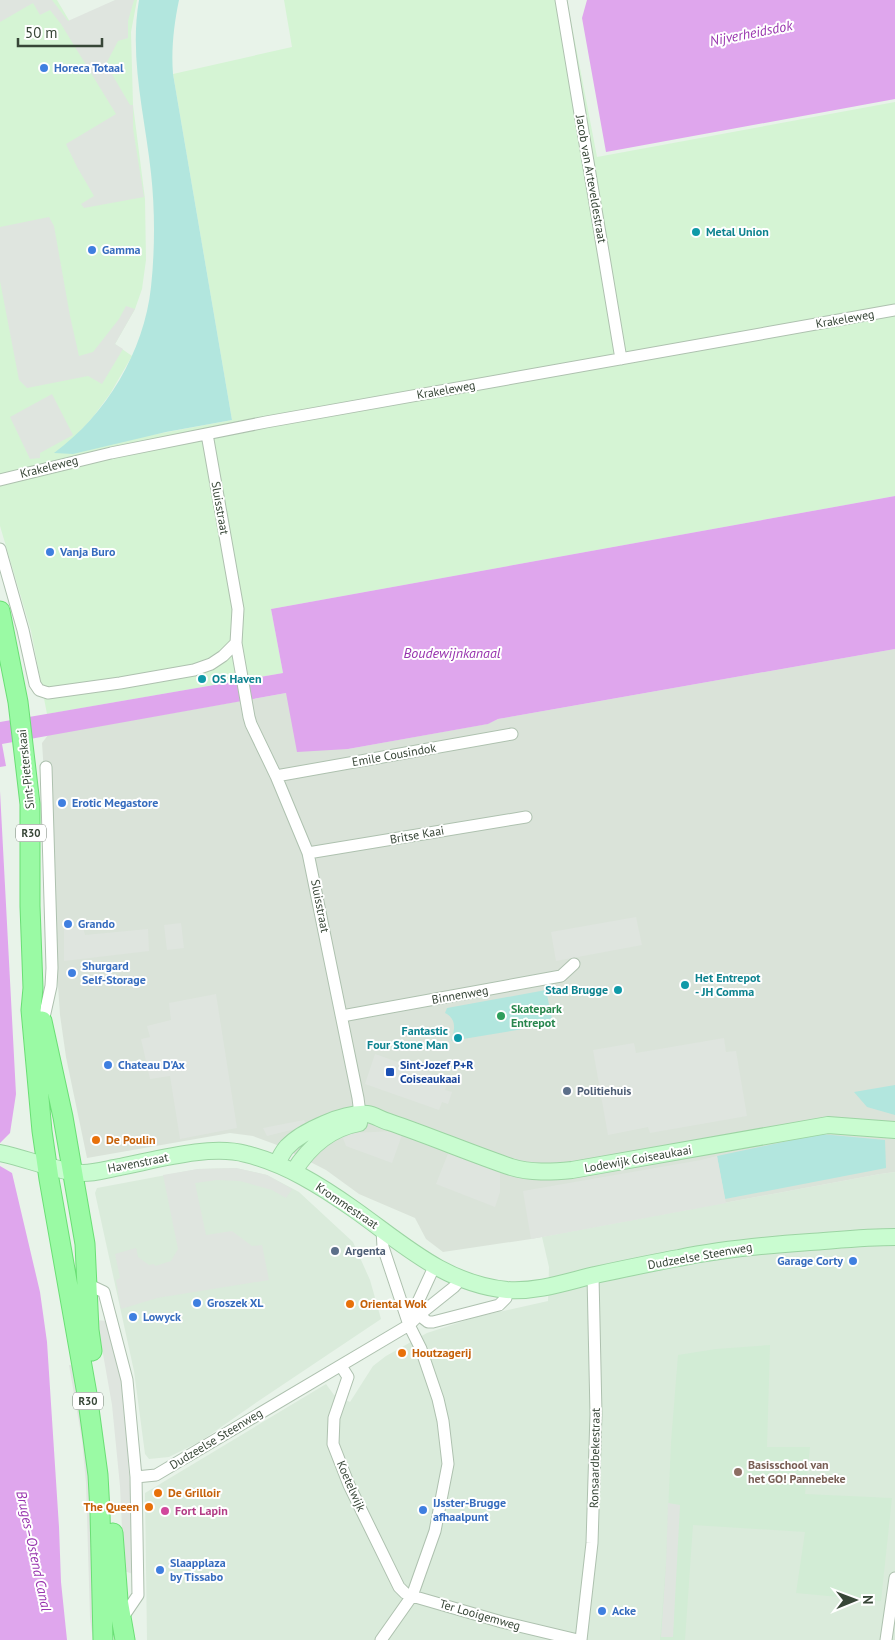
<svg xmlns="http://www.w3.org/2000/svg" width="895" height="1640" viewBox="0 0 895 1640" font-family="'PT Sans',sans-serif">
	<rect width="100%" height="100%" fill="#e8f3e9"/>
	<path fill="#daebdb" d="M236,1168L267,1175L299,1192L353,1242L370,1280L381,1319L257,1402L201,1441L169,1457L149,1459L145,1454L134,1371L95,1193L97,1188L198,1169Z
		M895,1172V1640H147L145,1493L326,1384L334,1395L350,1402L373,1366L386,1356L427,1333L476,1317L548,1301L549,1267L542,1237L880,1174Z"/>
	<path fill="#d5f4d4" d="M0,0H57L70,22L116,0H137L131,32L133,105L145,199L146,260L142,289L135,309L115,344L132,356L110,394L93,417L72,440L55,453L232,420L173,74L292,47L284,0H567L597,157L895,102V496L271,609L283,673L47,714L31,631L0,526Z"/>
	<path fill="#dae3d9" d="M895,649V1172L880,1174L531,1239L443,1252L426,1239L415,1218L359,1194L326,1170L277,1145L253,1136L230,1133L87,1158L66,1057L60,1015L42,743L48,735L286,693L348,749L487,724L498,719Z"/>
	<path fill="#d2ecd5" d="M770,1345L767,1447H810L805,1494L892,1498L881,1601L796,1593L805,1532L693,1525L685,1640H660L666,1563L671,1442L678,1355L716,1349Z"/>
	<path fill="#b2e6de" d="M139,0H179C174,24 171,49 173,74L232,420L166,432L73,454L54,453C106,415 144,352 151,287C155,250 155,210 151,173C145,116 129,58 139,0Z
		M546,990L553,1024L451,1041C455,1030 457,1019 445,1013L447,1008Z
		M895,1085V1115L867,1107L854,1092Z
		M821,1134L885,1140L886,1168L725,1199L717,1156Z"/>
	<path fill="#dfe5df" d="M0,0H52L68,21L115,0H134L128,21V38L118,41L106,64L130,105H133V129L144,197L84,208L81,204L94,196L77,167L66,144L116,114L61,24L50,10L40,15L33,3L0,22Z
		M49,217L54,226L70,316L79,356L93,352L119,319L126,306L135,309L115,344L123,349L102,384L88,376L27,388L19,380L0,281V227Z
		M52,394L73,435L40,453V458L30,459L10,417Z
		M636,917L642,945L556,961L551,932Z
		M181,923L184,948L167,950L164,925Z
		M83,927L85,935L148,929L149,951L64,961V929Z
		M216,994L237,1128L180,1139L170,1076L150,1079L141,1039L150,1037L147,1026L171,1020L169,1003Z
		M724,1038L726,1052L736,1051L747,1116L650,1133L648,1127L608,1135L593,1050L634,1043L636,1053Z
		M375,1054L449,1080L445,1090L452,1092L448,1104L442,1102L439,1110L365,1084Z
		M304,1120L307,1126L267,1136L263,1128Z
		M392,1131L402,1135L392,1163L346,1146L343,1138L353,1133Z
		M449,1151L500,1172V1192L495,1207L436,1184Z
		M717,1156L726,1203L531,1239L523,1191L701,1160Z
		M236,1168L267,1175L292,1189L286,1198L272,1190L240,1181L217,1180L195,1183L206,1235L232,1231L252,1246L262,1245L269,1280L157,1298L121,1309L116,1280L120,1278L115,1254L136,1248L138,1257L149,1265L154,1264L155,1266L171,1261L178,1249L163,1175L198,1169Z
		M97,1320L106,1321L122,1382L130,1485L133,1574L124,1571L120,1486L112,1405Z
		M69,1365L76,1366L86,1424L99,1640H93L90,1618L86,1483L82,1440Z
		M668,1503L680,1505L673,1637H661L666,1563Z"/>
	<path fill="#dfa6ed" d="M587,0H895V99L606,152L582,18Z
		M895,496V649L498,719L488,724L348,749L297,752L286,693L2,744L6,766L0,767V722L283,673L271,609Z
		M0,791L16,1094L10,1133L0,1143Z
		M0,1166L12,1173L40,1292L47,1342L59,1527L61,1582L67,1640H0Z"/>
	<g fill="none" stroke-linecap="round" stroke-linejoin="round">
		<g stroke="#aec1af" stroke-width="13">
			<path id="street" d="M561,0L621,359
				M207,434L238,609L236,643L249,717L251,724L276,776L308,853L358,1098L360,1114
				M0,480L111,453L266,422L895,310
				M0,549L23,630L35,684L39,690L48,693L120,683L194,670L211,664L223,656L236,643
				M276,776L512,734
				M308,853L526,817
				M342,1016L561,976L574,964
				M43,1022L51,986L52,968L46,767
				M87,1284L104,1292L127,1380L136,1477L138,1595L121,1620
				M419,1315L428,1322H433L499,1305L506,1298L507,1290
				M410,1321L417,1304L434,1267
				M341,1366L348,1377L334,1418L333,1444L349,1485L399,1587L405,1593L412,1596L502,1622L578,1640
				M136,1477L156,1475L409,1325L419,1315L454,1287L461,1279
				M381,1640L412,1596L435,1531L448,1464L443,1421L438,1399L421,1349L409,1325L383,1247L382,1230
				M581,1640L592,1543L596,1414L593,1276
				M886,1640L895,1578"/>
		</g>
		<g stroke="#9cd4a3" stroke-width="18">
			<path id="secondary" d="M0,1153C26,1158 57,1172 83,1173C95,1173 108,1169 120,1167C156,1160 210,1144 246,1154C286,1164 321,1186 355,1210C403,1244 445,1284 507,1290C538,1292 566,1282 595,1275C623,1269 651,1263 679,1258C722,1249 766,1245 810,1242C838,1240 867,1237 895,1237
				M277,1163C280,1158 283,1151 287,1147C302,1131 345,1112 367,1114C375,1115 381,1120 389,1122C430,1136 470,1153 511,1167C531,1173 551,1172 572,1170L828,1125L895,1130
				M294,1171C309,1147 331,1128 359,1123"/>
		</g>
		<g stroke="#6adf75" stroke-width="21">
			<path id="primary" d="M0,611L18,702L30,804V906L33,988L31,1010L42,1131L49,1179L87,1394L98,1475L100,1512L103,1640
				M42,1021L63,1117L85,1244L89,1330L92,1351
				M113,1533L118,1600L125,1640"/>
		</g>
		<use href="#street" stroke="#fff" stroke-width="11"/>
		<use href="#secondary" stroke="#c9fcd0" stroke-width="16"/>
		<use href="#primary" stroke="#9afaa4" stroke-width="19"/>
	</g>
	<g fill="#3f7fe0" stroke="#fff" stroke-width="2">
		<circle cx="44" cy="68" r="5"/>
		<circle cx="92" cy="250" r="5"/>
		<circle cx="50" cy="552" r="5"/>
		<circle cx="62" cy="803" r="5"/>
		<circle cx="68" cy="924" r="5"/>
		<circle cx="72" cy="973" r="5"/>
		<circle cx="108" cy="1065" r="5"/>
		<circle cx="853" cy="1261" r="5"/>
		<circle cx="197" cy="1303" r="5"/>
		<circle cx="133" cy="1317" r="5"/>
		<circle cx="423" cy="1510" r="5"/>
		<circle cx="160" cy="1570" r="5"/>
		<circle cx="602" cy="1611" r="5"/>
	</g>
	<g fill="#0f9aa8" stroke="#fff" stroke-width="2">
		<circle cx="696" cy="232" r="5"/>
		<circle cx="202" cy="679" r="5"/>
		<circle cx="685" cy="985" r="5"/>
		<circle cx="618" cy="990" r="5"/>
		<circle cx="458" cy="1038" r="5"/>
	</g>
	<circle fill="#2e9e5b" stroke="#fff" stroke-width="2" cx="501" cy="1016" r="5"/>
	<rect fill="#1a4fb4" stroke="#fff" stroke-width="2" x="385" y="1067" width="10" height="10" rx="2.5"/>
	<g fill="#5c6f8a" stroke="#fff" stroke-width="2">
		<circle cx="567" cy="1091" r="5"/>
		<circle cx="335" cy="1251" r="5"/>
	</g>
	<g fill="#e8710a" stroke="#fff" stroke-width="2">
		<circle cx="96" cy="1140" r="5"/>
		<circle cx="350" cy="1304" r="5"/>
		<circle cx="402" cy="1353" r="5"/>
		<circle cx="158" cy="1493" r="5"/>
		<circle cx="149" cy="1507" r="5"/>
	</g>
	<circle fill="#8d6e63" stroke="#fff" stroke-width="2" cx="738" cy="1472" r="5"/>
	<circle fill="#d1479c" stroke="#fff" stroke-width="2" cx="165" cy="1511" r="5"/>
	<g text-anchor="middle" stroke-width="4" stroke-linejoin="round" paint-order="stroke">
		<g fill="#fff" stroke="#737e73" stroke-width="1">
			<rect x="16" y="824.5" width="30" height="17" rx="4"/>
			<rect x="73" y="1392.5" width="30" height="17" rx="4"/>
		</g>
		<g font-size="11" font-weight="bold" fill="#374637">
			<text x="31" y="837">R30</text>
			<text x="88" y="1405">R30</text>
		</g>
		<g font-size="12" font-weight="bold" fill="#366cbe" stroke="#fff" text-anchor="start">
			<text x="54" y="72">Horeca Totaal</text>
			<text x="102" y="254">Gamma</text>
			<text x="60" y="556">Vanja Buro</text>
			<text x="72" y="807">Erotic Megastore</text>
			<text x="78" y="928">Grando</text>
			<text x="82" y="970">Shurgard<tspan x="82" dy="14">Self-Storage</tspan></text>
			<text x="118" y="1069">Chateau D'Ax</text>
			<text x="843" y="1265" text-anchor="end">Garage Corty</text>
			<text x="207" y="1307">Groszek XL</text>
			<text x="143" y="1321">Lowyck</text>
			<text x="433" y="1507">IJsster-Brugge<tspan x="433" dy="14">afhaalpunt</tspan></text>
			<text x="170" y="1567">Slaapplaza<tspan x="170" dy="14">by Tissabo</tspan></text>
			<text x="612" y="1615">Acke</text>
		</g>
		<g font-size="12" fill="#374637" stroke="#fff">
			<text transform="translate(591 179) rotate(80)" y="4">Jacob van Arteveldestraat</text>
			<text transform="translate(845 319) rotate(-10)" y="4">Krakeleweg</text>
			<text transform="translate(446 390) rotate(-10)" y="4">Krakeleweg</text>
			<text transform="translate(49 467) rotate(-14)" y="4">Krakeleweg</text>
			<text transform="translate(220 508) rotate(80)" y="4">Sluisstraat</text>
			<text transform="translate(394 755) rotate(-10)" y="4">Emile Cousindok</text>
			<text transform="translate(26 769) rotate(-96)" y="4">Sint-Pieterskaai</text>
			<text transform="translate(417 835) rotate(-10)" y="4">Britse Kaai</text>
			<text transform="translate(320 906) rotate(79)" y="4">Sluisstraat</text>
			<text transform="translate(460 995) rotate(-10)" y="4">Binnenweg</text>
			<text transform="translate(638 1159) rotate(-10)" y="4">Lodewijk Coiseaukaai</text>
			<text transform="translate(138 1163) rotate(-11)" y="4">Havenstraat</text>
			<text transform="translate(347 1206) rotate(34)" y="4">Krommestraat</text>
			<text transform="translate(700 1256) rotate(-10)" y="4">Dudzeelse Steenweg</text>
			<text transform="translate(216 1439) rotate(-31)" y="4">Dudzeelse Steenweg</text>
			<text transform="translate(595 1458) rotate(-89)" y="4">Ronsaardbekestraat</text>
			<text transform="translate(351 1486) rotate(66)" y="4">Koetelwijk</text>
			<text transform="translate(480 1615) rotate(16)" y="4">Ter Looigemweg</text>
		</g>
		<g font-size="12" font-weight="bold" fill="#0d838f" stroke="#fff" text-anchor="start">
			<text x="706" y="236">Metal Union</text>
			<text x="212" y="683">OS Haven</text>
			<text x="695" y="982">Het Entrepot<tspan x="695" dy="14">- JH Comma</tspan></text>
			<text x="608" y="994" text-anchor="end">Stad Brugge</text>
			<text x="448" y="1035" text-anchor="end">Fantastic<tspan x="448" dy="14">Four Stone Man</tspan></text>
		</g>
		<g font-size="12" font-weight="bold" fill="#27864d" stroke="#fff" text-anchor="start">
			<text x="511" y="1013">Skatepark<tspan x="511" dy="14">Entrepot</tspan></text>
		</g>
		<g font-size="12" font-weight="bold" fill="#164399" stroke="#fff" text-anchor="start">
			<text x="400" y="1069">Sint-Jozef P+R<tspan x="400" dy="14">Coiseaukaai</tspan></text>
		</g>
		<g font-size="12" font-weight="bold" fill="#4e5e75" stroke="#fff" text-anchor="start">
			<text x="577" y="1095">Politiehuis</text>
			<text x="345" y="1255">Argenta</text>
		</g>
		<g font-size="12" font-weight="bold" fill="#c56008" stroke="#fff" text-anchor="start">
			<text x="106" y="1144">De Poulin</text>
			<text x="360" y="1308">Oriental Wok</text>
			<text x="412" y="1357">Houtzagerij</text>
			<text x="168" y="1497">De Grilloir</text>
			<text x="139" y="1511" text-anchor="end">The Queen</text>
		</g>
		<g font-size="12" font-weight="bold" fill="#785e54" stroke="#fff" text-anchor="start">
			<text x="748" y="1469">Basisschool van<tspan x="748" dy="14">het GO! Pannebeke</tspan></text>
		</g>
		<g font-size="12" font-weight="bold" fill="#b23c85" stroke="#fff" text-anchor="start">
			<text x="175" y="1515">Fort Lapin</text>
		</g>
		<g font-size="14" font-style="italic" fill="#9834ae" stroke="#fff">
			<text transform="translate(751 33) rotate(-11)" y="5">Nijverheidsdok</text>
			<text x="452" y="658">Boudewijnkanaal</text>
			<text transform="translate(34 1551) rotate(78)" y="5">Bruges–Ostend Canal</text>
		</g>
	</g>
	<g transform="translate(855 1600) rotate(89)" stroke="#ffffff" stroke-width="4" paint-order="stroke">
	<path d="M0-4L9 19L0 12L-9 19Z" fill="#374637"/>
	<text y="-8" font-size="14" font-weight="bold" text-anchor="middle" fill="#374637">N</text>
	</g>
	<path d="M18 38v8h84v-8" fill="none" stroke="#374637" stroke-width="2.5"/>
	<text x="25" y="38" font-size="15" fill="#374637" stroke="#ffffff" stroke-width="4" paint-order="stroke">50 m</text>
</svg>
